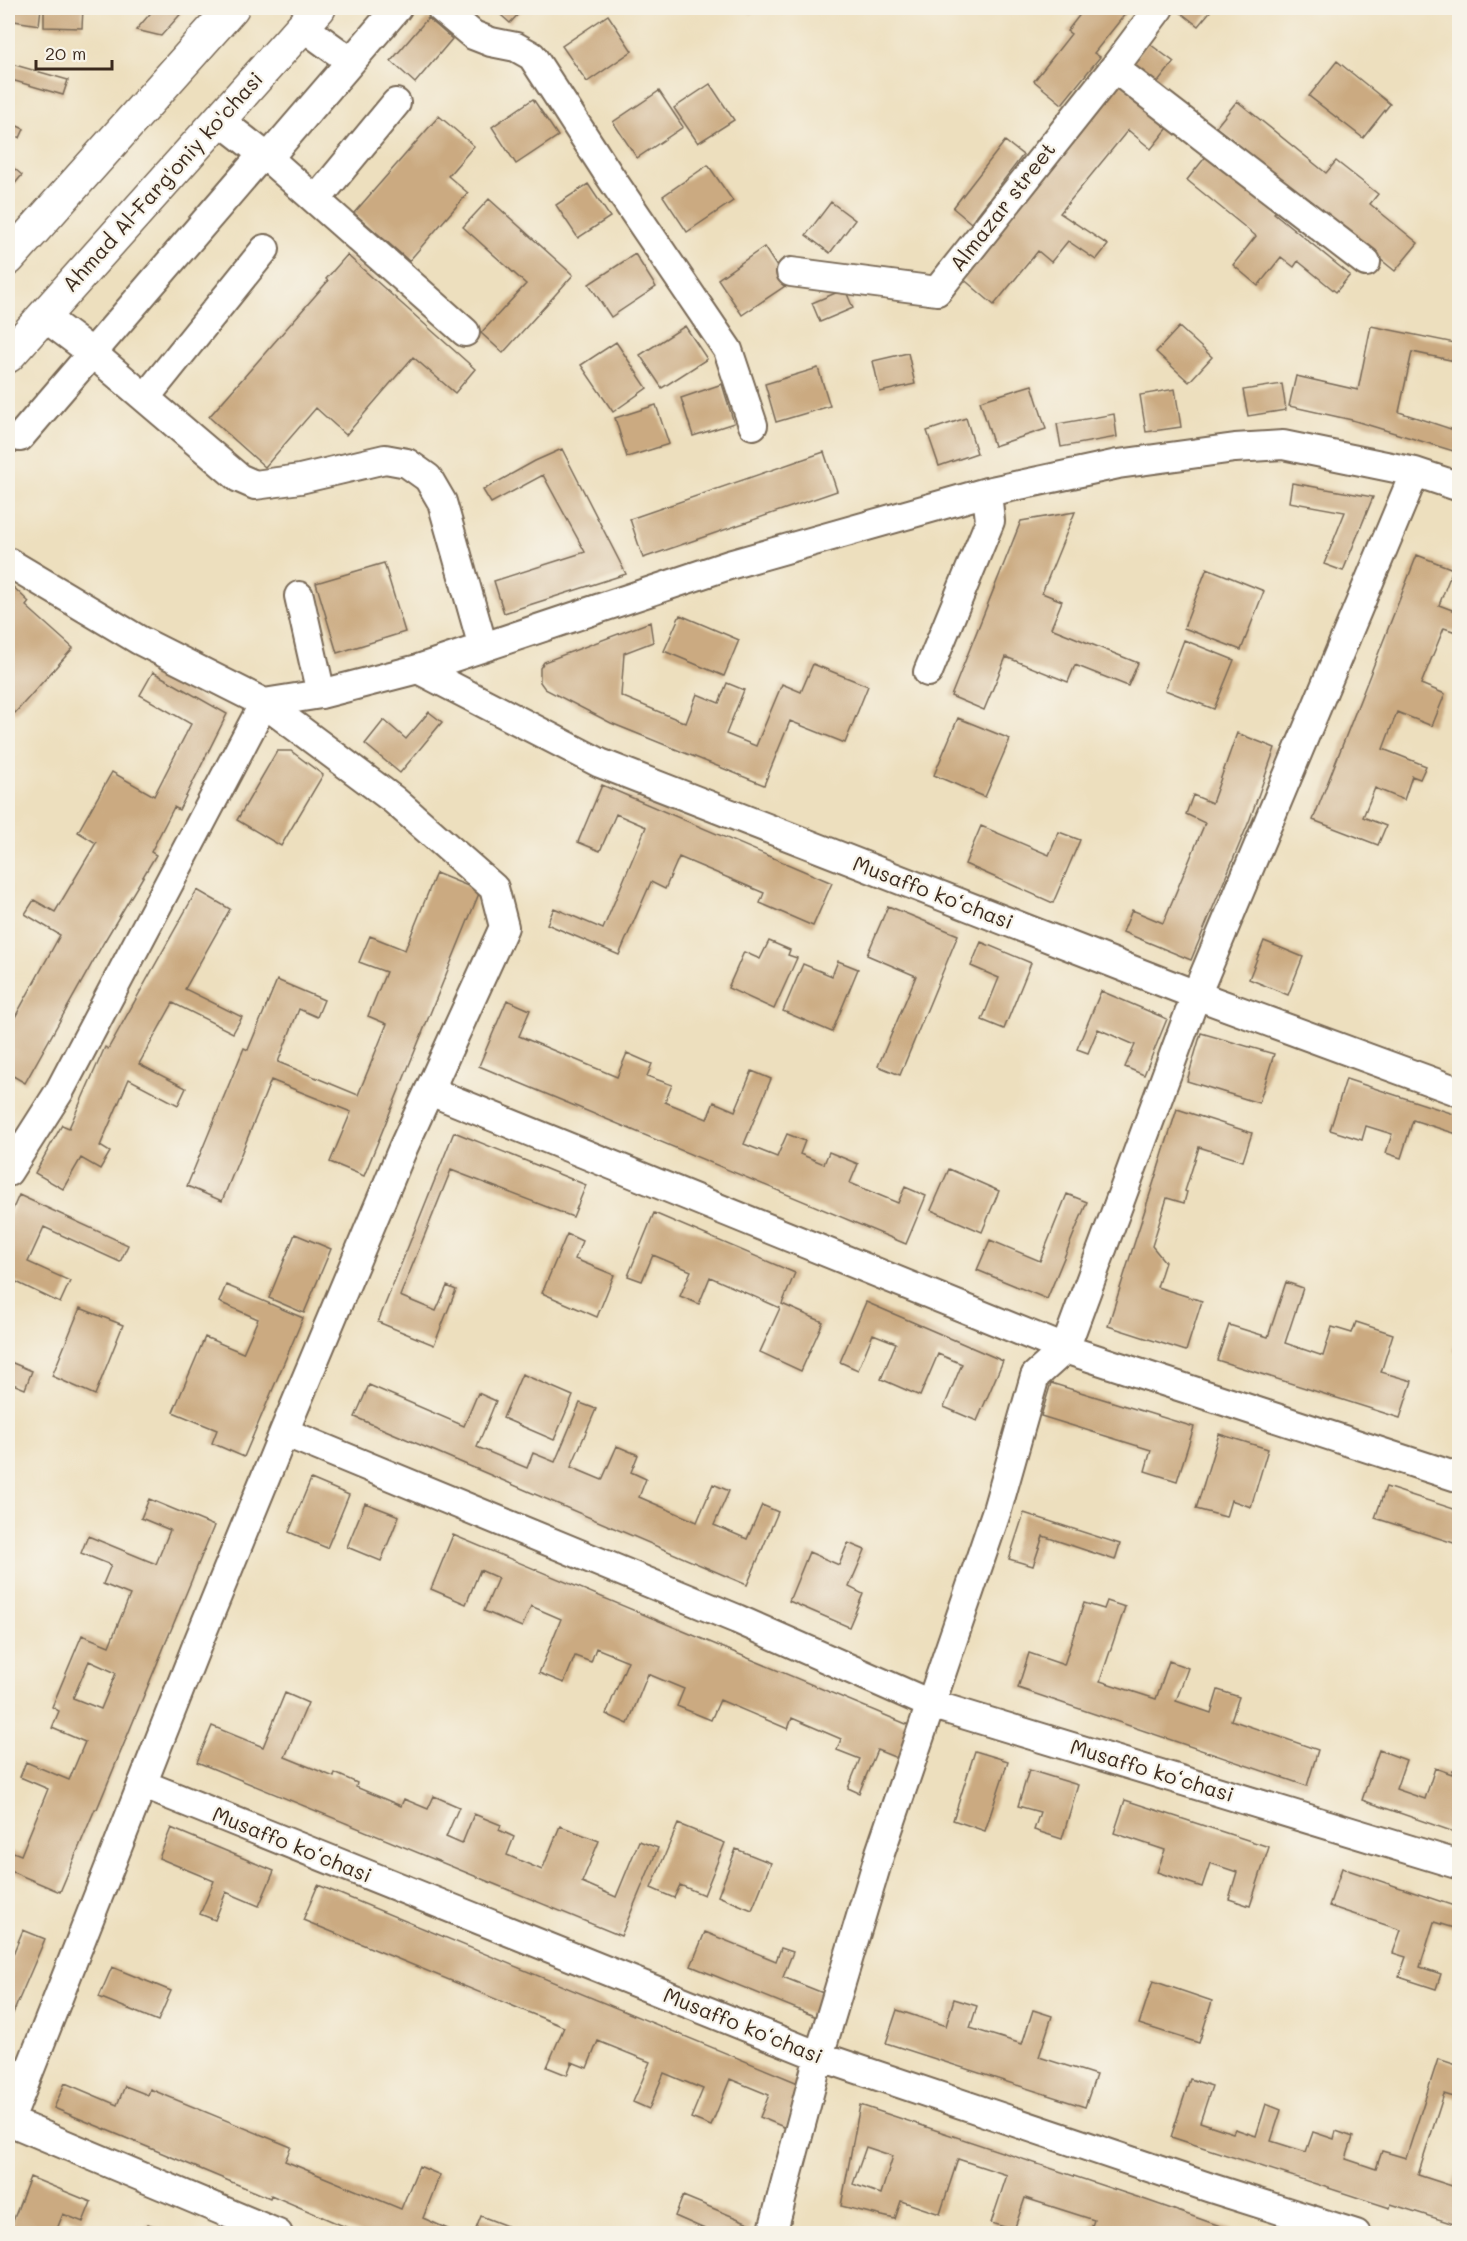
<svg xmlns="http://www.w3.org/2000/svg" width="1467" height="2241" viewBox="0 0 1467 2241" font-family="Mali,sans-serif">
	<rect width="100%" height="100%" fill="#f7f3e8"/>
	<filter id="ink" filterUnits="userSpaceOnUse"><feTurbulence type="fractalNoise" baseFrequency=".0167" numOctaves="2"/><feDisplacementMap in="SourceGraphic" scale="12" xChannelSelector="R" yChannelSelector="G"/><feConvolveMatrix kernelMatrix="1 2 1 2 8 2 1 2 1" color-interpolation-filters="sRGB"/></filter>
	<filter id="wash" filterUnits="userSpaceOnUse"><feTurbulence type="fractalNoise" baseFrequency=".008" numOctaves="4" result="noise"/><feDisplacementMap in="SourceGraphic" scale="24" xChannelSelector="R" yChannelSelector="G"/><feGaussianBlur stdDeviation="1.35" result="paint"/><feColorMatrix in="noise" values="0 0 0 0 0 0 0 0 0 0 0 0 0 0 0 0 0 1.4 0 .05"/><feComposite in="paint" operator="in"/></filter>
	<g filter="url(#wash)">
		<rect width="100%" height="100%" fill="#eddfbe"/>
		<g id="blocks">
			<path fill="#cbaa81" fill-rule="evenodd" d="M8,8H41L39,25L8,20Z
				M44,8H83L82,28L44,27Z
				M155,8H186L161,36L136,30Z
				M493,8H524L510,23Z
				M747,8H761L751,14Z
				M1085,8H1130L1094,53L1100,57L1062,104L1034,81L1071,34L1067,31Z
				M1175,8H1213L1198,26Z
				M608,15L632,51L587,82L562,46Z
				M428,18L452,39L415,83L391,61Z
				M1147,42L1174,62L1155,86L1129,66Z
				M1337,61L1390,104L1363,138L1309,96Z
				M8,63L68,80L63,95L8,79Z
				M1119,81L1171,124L1151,149L1128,130L1060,213L1108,245L1096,260L1068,241L1051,262L1038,251L994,305L961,277Z
				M710,84L734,120L698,143L674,108Z
				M659,91L683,127L637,158L613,122Z
				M533,99L558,136L516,164L492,127Z
				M1237,101L1326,173L1336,161L1378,194L1370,204L1418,243L1395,271L1216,127Z
				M439,116L474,146L448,176L468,193L409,261L354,213Z
				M8,122L24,129L20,138L8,132Z
				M1005,141L1023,155L971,223L953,208Z
				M1207,155L1276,211L1274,213L1350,275L1336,292L1298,261L1294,267L1281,257L1258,286L1233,265L1256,236L1187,180Z
				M10,165L22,175L8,192V168Z
				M708,165L733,201L687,232L663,196Z
				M588,184L610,217L578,238L556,205Z
				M489,199L573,275L503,353L481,333L526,284L463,227Z
				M831,202L855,220L830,253L806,235Z
				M764,247L788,284L742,315L718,279Z
				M635,254L656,287L611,317L589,284Z
				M347,255L475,369L455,393L413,357L346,435L316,408L265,467L209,417L328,281L326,279Z
				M845,289L853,308L820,322L812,303Z
				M685,326L707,359L662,388L640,355Z
				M1371,326L1460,344V362L1412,352L1399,412L1460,432V453L1352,420L1289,406L1296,376L1358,390Z
				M1179,327L1212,357L1189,382L1156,352Z
				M616,342L647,388L613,412L581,365Z
				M908,353L915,384L880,392L873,361Z
				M818,368L830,406L776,422L765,384Z
				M722,384L734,423L693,436L681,398Z
				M1282,384L1286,410L1248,416L1243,390Z
				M1032,385L1046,429L994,446L980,401Z
				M1175,389L1181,427L1146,432L1140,395Z
				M656,405L669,444L627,457L615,418Z
				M1114,414L1117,437L1061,447L1057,424Z
				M966,418L977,453L939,466L927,431Z
				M562,449L626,574L504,613L494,581L585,552L543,475L491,503L483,490L535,461Z
				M824,452L837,491L643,558L630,519Z
				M1292,483L1373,497L1343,571L1324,564L1345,512L1289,502Z
				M1075,512L1042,593L1062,601L1051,628L1138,663L1128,686L1075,665L1068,682L1006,657L984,710L951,696L1021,521Z
				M1417,555L1453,569L1439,605L1460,613V622L1456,632L1444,628L1421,684L1445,694L1432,726L1397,712L1383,749L1426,766L1420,779L1412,776L1404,800L1375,788L1363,817L1386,826L1378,845L1313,820Z
				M384,563L405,632L337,653L316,583Z
				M1207,568L1264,591L1241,650L1184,628Z
				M8,582L29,602L26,606L73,648L15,713L8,706Z
				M680,615L739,640L724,676L664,651Z
				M650,622L653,642L624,653L621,696L686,723L697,694L719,703L727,683L744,690L726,734L756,746L782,684L801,692L813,664L868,686L845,743L790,721L764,785L611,723L545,689L540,682V668L544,662Z
				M1184,640L1234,660L1214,709L1165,690Z
				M153,672L227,714L179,810L174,807L151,852L156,855L104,942L25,1083L8,1073V1030L60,935L25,914L34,900L55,912L96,843L78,832L112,772L154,796L191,724L140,695Z
				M429,712L442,722L400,773L365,744L384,720L406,739Z
				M958,718L1010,739L985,797L934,775Z
				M1237,733L1275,748L1250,819L1191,960L1123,932L1132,910L1163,923L1205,823L1186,814L1193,795L1212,803Z
				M277,751H291L323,775L281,846L237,820Z
				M602,785L832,883L813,926L760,903L764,893L679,857L665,889L651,882L619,955L547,924L554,908L603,929L646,827L616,814L600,851L578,842Z
				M981,826L1049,855L1059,832L1080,840L1053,903L965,864Z
				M436,873L480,891L364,1176L330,1162L351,1112L271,1080L222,1201L187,1186L244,1048L248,1050L277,980L324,1000L317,1017L299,1009L278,1062L358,1095L387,1024L368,1016L386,972L359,962L370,936L405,950Z
				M197,890L230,909L185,989L242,1017L233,1033L173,1003L139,1064L186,1088L178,1105L129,1079L100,1146L110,1152L100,1169L81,1158L63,1189L35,1173L62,1125L69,1128L105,1047L108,1049Z
				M888,906L958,935L900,1075L878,1066L916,976L867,955Z
				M769,941L790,950L788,955L797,958L774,1009L728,988L744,952L760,959Z
				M1264,941L1303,957L1288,995L1249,979Z
				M981,942L1031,963L1004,1029L982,1020L999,978L971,966Z
				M838,961L858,969L832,1032L783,1011L803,964L832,976Z
				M1101,991L1167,1019L1144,1075L1125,1067L1135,1045L1098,1029L1088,1053L1077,1049Z
				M507,1000L530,1010L519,1036L617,1077L627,1053L652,1064L647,1076L672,1085L665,1102L707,1119L714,1102L735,1111L752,1071L771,1079L744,1144L777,1157L787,1134L805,1141L800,1154L824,1164L829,1152L858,1164L850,1183L898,1203L905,1187L926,1196L906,1244L479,1066Z
				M1201,1033L1274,1054L1259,1103L1187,1081Z
				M1346,1079L1460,1116V1135L1413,1120L1401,1158L1386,1153L1392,1134L1366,1126L1362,1140L1330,1130Z
				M1177,1109L1252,1133L1243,1161L1199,1147L1185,1191L1187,1192L1184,1203L1167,1198L1152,1246L1165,1262L1157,1287L1202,1301L1186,1351L1108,1326Z
				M454,1132L586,1185L573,1217L451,1170L400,1296L436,1311L447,1286L456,1290L434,1345L378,1322Z
				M949,1169L999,1191L982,1232L931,1210Z
				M1067,1194L1087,1202L1047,1299L977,1270L990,1240L1040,1261Z
				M19,1195L128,1245L120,1262L44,1227L28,1262L70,1281L60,1303L8,1278V1220Z
				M654,1213L795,1273L782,1304L823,1322L801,1371L760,1352L780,1308L710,1277L699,1304L680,1296L691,1271L653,1255L642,1281L628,1276Z
				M295,1234L331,1249L304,1313L269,1298Z
				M567,1234L582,1241L575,1259L614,1275L597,1317L542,1293Z
				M1286,1282L1303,1288L1285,1343L1323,1356L1332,1327L1352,1333L1356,1322L1393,1334L1381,1372L1412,1381L1400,1418L1217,1360L1229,1325L1268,1337Z
				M226,1285L303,1318L244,1457L212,1443L217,1430L173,1412L205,1337L243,1353L258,1319L219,1302Z
				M866,1302L1003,1361L977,1421L944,1407L962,1364L938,1354L920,1396L881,1379L896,1343L873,1334L858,1370L840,1362Z
				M80,1308L123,1325L95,1395L52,1376Z
				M1459,1329H1460V1353L1453,1351Z
				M8,1361L32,1371L25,1389L8,1382Z
				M522,1374L573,1396L554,1440L503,1418Z
				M1051,1383L1194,1427L1177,1481L1145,1471L1151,1450L1041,1416Z
				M369,1385L464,1426L478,1393L496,1401L477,1447L527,1468L533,1453L555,1462L580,1403L596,1409L571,1467L602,1480L617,1446L638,1455L631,1472L646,1479L639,1497L697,1522L713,1484L729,1491L714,1525L747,1539L762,1505L778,1512L747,1585L355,1417Z
				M1219,1434L1268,1449L1251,1507L1231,1500L1226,1517L1196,1509Z
				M311,1479L349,1495L327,1548L289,1532Z
				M1386,1487L1460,1511V1545L1375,1518Z
				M149,1499L214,1526L97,1809H95L60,1892L8,1870V1850L21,1855L48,1789L20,1777L26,1762L69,1780L85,1742L52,1728L59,1711L52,1707L82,1635L109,1646L130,1595L103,1584L111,1565L81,1553L88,1536L156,1564L170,1530L141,1518ZM89,1661L116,1673L101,1709L73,1698Z
				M365,1503L399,1516L381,1561L347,1547Z
				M1024,1513L1120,1544L1115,1560L1043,1536L1033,1566L1009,1559Z
				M453,1535L911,1726L897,1758L877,1750L859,1793L848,1788L860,1759L837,1750L841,1739L792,1718L788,1729L720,1700L711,1720L677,1706L684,1689L648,1674L628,1724L606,1714L628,1661L596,1648L591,1662L575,1656L564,1683L539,1673L561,1619L531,1606L522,1627L484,1611L498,1578L480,1570L466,1604L431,1589Z
				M848,1543L865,1550L849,1587L863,1594L849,1627L789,1601L809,1552L839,1565Z
				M1107,1601L1125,1607L1100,1681L1156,1699L1169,1661L1188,1668L1176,1701L1211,1713L1218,1690L1239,1697L1231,1720L1318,1750L1307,1786L1018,1688L1029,1653L1064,1665L1084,1603L1104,1609Z
				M285,1693L308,1703L285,1757L334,1777L335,1773L357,1783L356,1787L401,1806L404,1799L428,1809L434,1796L459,1807L446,1837L462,1844L474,1814L501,1825L499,1830L514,1837L507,1855L542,1870L560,1826L599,1841L582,1882L616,1897L639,1841L658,1848L621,1936L197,1762L212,1726L263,1747Z
				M1379,1750L1406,1760L1396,1789L1425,1799L1435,1768L1452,1774L1453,1770L1460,1772V1834L1362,1800Z
				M975,1751L1008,1761L985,1831L953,1820Z
				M1029,1770L1078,1785L1062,1839L1034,1830L1040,1812L1018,1806Z
				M1125,1800L1269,1847L1250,1906L1229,1899L1237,1872L1210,1863L1202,1887L1157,1872L1165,1850L1114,1833Z
				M678,1824L725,1843L704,1895L680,1885L674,1898L651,1888Z
				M171,1828L274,1871L259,1906L226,1892L215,1920L200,1914L214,1881L159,1858Z
				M736,1849L771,1863L752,1910L718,1896Z
				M1342,1868L1460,1908V1930L1434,1922L1420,1967L1441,1974L1436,1989L1399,1977L1406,1957L1393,1953L1401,1930L1329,1906Z
				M318,1885L803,2085L786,2128L760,2117L769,2095L730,2079L711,2126L691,2118L703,2089L664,2073L649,2109L633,2102L650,2062L598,2041L587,2068L572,2062L567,2075L547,2067L564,2027L303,1920Z
				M23,1930L45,1939L8,2025V1966Z
				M705,1932L776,1961L781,1948L793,1952L783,1977L828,1995L819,2018L691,1966Z
				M112,1967L171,1991L158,2021L99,1997Z
				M1153,1981L1212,2001L1199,2043L1139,2024Z
				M954,1999L977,2006L970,2028L1022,2044L1033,2010L1052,2016L1039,2057L1096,2075L1085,2107L886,2043L897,2010L946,2026Z
				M1438,2059L1460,2066V2099L1444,2094L1418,2175L1452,2186L1460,2164V2226L1391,2204L1390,2208L1171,2137L1190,2079L1212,2086L1200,2122L1233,2133L1235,2129L1256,2136L1266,2104L1281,2110L1271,2141L1306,2152L1313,2132L1334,2139L1336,2131L1353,2137L1346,2159L1376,2169L1382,2151L1406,2158Z
				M65,2083L117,2105L125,2086L148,2095L150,2089L291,2147L285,2161L401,2209L419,2166L440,2175L423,2218L459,2234H362L271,2195L270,2198L54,2108Z
				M860,2105L1143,2199L1243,2234H1104L1091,2229L1094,2220L1025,2198L1014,2230L991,2223L1007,2175L958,2159L940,2214L901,2201L895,2219L841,2206ZM866,2147L893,2156L881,2194L853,2184Z
				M30,2177L91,2202L83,2222L63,2214L55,2234H8Z
				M683,2196L751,2224L747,2234H716L675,2216Z
				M481,2216L507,2226L524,2234H474Z
				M148,2224L171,2233V2234H144Z"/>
		</g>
	</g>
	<g filter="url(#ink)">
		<use href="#blocks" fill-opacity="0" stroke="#796956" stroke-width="1.5"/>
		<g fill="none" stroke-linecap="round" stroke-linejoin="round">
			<g stroke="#796956" stroke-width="32">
				<path id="minor" d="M441,8L473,35L491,42L516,47L532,56L609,175L728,350L753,425
					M302,26L350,61
					M1114,68L1366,262
					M219,120L268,158L465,332
					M268,158L397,8
					M316,200L396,103
					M791,272L937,291L1114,68L1159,8
					M43,316L91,352L239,478L255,485L300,479L385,459L407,463L428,478L442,502L483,647
					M145,398L265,249
					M20,437L263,154
					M8,562L139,640L264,703L321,694L418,669L729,565L987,492L1118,464L1235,448L1283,445L1415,472L1460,487
					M299,596L321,694
					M418,669L600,763L1196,995L1460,1092
					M928,672L990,521L987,492
					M430,1091L1065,1349L1460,1478
					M8,1172L59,1092L264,703L394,800L494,888L504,927L403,1148L284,1432L199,1640L8,2125
					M284,1432L737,1619L930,1704L1460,1865
					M142,1784L819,2056L1211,2188L1356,2234
					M8,2118L9,2121L278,2234
					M772,2234L819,2056L880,1853L997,1510L1035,1376L1065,1349L1196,995L1415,472"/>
			</g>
			<g stroke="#796956" stroke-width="36">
				<path id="highway" d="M8,259L232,8
					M8,356L319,8"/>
			</g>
			<use href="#minor" stroke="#fff" stroke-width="28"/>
			<use href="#highway" stroke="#fff" stroke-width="33"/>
		</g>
	</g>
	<g text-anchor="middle" stroke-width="4.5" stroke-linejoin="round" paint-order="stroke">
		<g font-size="21" fill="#3b2a1e" stroke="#f7f3e8">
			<text transform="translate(163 182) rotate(-48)" y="7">Ahmad Al-Farg'oniy ko'chasi</text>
			<text transform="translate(1003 207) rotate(-52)" y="7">Almazar street</text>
			<text transform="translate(933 893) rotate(21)" y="7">Musaffo koʻchasi</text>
			<text transform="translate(1152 1771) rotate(17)" y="7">Musaffo koʻchasi</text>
			<text transform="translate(292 1845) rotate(22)" y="7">Musaffo koʻchasi</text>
			<text transform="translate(743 2026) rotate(22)" y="7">Musaffo koʻchasi</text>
		</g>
	</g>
	<rect width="1467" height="2241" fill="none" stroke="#f7f3e8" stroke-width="30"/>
	<path d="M36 60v9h76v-9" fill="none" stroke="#3b2a1e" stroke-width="3"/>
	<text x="45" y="60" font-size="18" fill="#3b2a1e" stroke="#f7f3e8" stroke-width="4.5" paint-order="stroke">20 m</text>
</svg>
